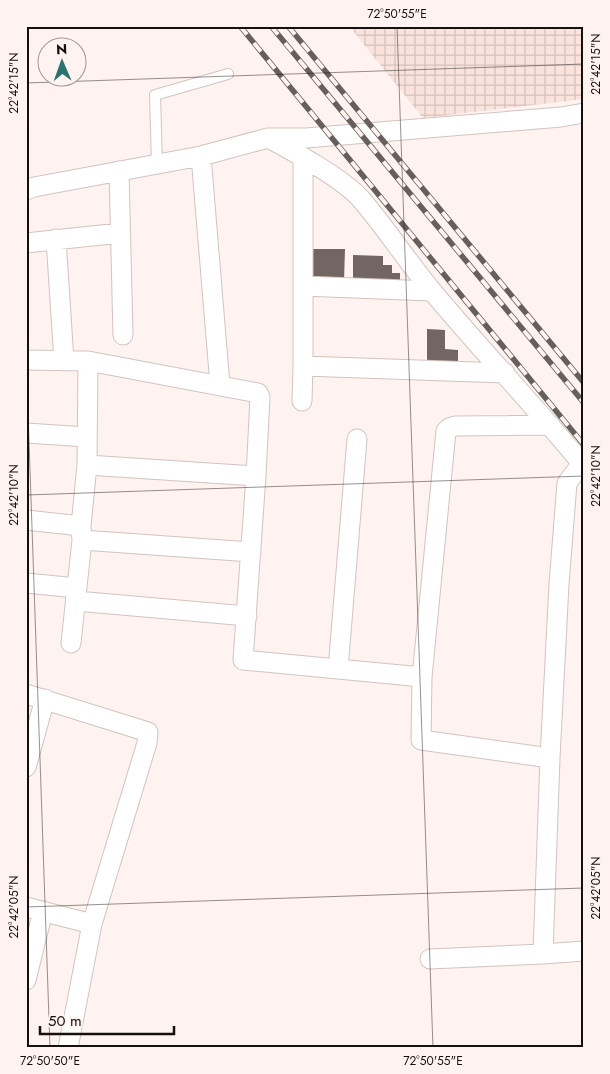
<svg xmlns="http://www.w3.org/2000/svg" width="610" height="1074" viewBox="0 0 610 1074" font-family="Jost,sans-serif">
	<defs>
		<pattern id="industrial-grid" width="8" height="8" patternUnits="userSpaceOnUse" patternTransform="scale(1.25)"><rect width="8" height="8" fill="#f9e3dc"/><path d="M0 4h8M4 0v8" fill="none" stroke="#d5c2bc"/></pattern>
	</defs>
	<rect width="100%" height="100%" fill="#fef3f0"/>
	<path fill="url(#industrial-grid)" d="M349,26H584V99L423,118Z"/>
	<path fill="#716662" d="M310,249H345L344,282L309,281Z
		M353,255L383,256V265H392V273H400V285L353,284Z
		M427,329L445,330V349L458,350V365H427Z"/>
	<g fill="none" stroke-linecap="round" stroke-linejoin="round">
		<g stroke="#d1c4c0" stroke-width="12">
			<path id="lane" d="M157,164L155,95L228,74"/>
		</g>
		<g stroke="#d1c4c0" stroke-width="21">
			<path id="street" d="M272,140C298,154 340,177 360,198C386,228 407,261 432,291C481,350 535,406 584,466
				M201,156L220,385
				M119,171L123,335
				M26,190L34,187L201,156L268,138H306L561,117L584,113
				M56,239L64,361
				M26,243L120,233
				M303,286L431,291
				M26,360L88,361L258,393L260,397L256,476L243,660L422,677L421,740L550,758L543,954L584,951
				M303,366L505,373
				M302,401L303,366V157
				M26,433L87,437
				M87,465L256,476
				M26,520L81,526
				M82,540L251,552
				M26,583L77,588
				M76,601L247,616
				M71,643L82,540L81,526L87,465L88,361
				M338,669L357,439
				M422,677L446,431L449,428L455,426L550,425
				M26,694L148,732L147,743L92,924L68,1048
				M550,758L559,584L567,483L582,463
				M26,767L45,699
				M26,907L92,924
				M430,959L543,954
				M26,980L43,911"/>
		</g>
		<use href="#lane" stroke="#fff" stroke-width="10"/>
		<use href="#street" stroke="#fff" stroke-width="19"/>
		<g stroke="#655f5d" stroke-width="5.5">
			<path id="rail" d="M240,26L584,445
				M271,26L584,403
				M288,26L584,383"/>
		</g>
		<use href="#rail" stroke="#fef3f0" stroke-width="4" stroke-dasharray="11" stroke-linecap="butt"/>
	</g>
	<path fill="none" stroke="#14100e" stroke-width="1" stroke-opacity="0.45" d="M397,26L433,1048M26,83L584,64M26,354L50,1048M26,495L584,476M26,907L584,888"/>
	<rect width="610" height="1074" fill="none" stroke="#fef3f0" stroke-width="55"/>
	<g transform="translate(62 62) rotate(358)"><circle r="24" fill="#fef3f0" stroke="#a09896"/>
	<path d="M0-4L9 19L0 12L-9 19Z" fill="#2a736e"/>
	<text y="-8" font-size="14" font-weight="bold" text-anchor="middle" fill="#14100e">N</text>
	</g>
	<path d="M40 1026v8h134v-8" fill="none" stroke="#14100e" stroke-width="2.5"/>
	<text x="48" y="1026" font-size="15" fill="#14100e" stroke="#fef3f0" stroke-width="4" paint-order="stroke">50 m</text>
	<rect x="28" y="28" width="554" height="1018" fill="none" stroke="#14100e" stroke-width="2"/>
	<g font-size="12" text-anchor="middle" fill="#14100e">
		<text x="397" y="18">72°50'55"E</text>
		<text transform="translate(596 64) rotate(-90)" y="4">22°42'15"N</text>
		<text transform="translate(14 83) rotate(-90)" y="4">22°42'15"N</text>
		<text transform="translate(596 476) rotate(-90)" y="4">22°42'10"N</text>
		<text transform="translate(14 495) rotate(-90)" y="4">22°42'10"N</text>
		<text transform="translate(596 888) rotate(-90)" y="4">22°42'05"N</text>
		<text transform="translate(14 907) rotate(-90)" y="4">22°42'05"N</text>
		<text x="50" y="1065">72°50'50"E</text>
		<text x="433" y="1065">72°50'55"E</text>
	</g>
</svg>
